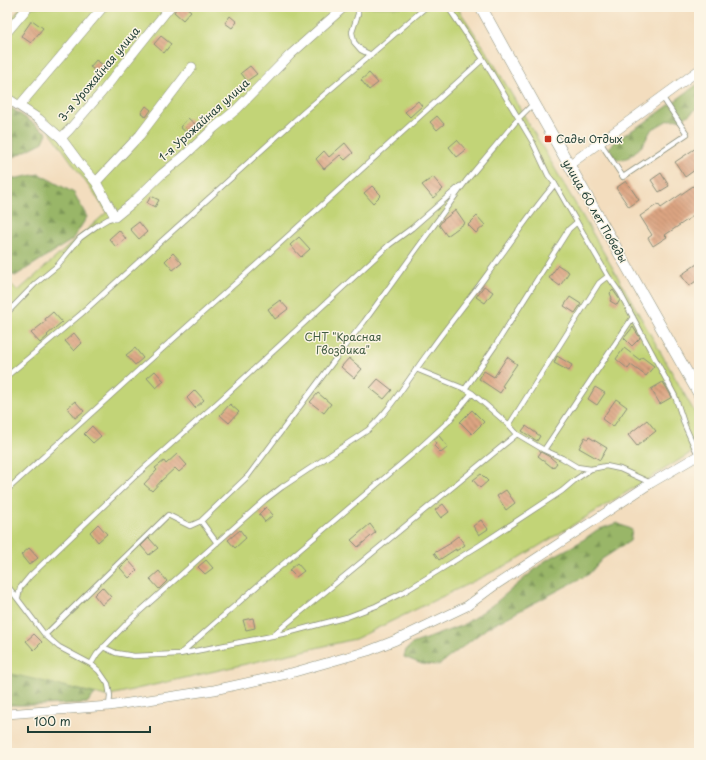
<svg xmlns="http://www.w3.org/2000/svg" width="706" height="760" viewBox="0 0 706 760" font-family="'Playpen Sans',sans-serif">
	<defs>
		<pattern id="forest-firs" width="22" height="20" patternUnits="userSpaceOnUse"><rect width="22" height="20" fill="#99b668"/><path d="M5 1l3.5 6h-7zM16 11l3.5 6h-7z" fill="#7c9556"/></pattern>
		<pattern id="building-back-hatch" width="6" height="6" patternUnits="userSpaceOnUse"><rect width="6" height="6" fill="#dca482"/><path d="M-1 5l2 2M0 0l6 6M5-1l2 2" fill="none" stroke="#b2876b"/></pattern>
	</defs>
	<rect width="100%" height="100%" fill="#fcf5e5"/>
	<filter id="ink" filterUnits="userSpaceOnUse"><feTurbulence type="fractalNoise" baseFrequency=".025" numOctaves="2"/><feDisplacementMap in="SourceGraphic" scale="8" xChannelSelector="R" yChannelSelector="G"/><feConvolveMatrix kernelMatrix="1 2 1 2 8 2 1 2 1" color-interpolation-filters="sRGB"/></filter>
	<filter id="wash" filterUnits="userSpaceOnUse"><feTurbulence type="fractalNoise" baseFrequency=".012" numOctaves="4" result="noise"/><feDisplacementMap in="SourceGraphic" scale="16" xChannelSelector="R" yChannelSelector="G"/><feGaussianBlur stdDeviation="0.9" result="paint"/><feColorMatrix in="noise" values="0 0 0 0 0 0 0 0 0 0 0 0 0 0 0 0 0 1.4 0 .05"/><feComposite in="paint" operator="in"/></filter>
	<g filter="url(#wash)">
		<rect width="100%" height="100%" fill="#f3ddbe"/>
		<path fill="url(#forest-firs)" stroke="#5c7a4e" d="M699,83V107L683,119L668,120L651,130L643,145L629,157L620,160L614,157L609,148C615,142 623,135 631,131C636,127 642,125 647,121C664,109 682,96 699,83Z
			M7,105L47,133L43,142L14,157L13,137L7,132Z
			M39,174L74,193L87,217L72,240L15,276L7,272V180Z
			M617,523L632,530L630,541L602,559L589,574L487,628L439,665L422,664L404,657L406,650L412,644L463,625L494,604L545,561L580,542L597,530Z
			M7,674L18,675L95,694L87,703L41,705H7Z"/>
		<path fill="#c2d477" stroke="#708856" d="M21,7H393L394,8L396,7H457L487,52L615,272L699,420V448L511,563L355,639L106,696L7,673V280L18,291L107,212L49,130L7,101V25Z"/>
		<g id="blocks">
			<path fill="url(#building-back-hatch)" d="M177,7H186L191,11L183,20L174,12Z
				M230,16L237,22L232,28L225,23Z
				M32,20L43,28L31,43L21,36Z
				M161,36L171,44L164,53L154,44Z
				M96,60L103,65L97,72L90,67Z
				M250,66L257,74L247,81L241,73Z
				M369,73L378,83L369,90L361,80Z
				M418,101L422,106L410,117L405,112Z
				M146,106L151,110L146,117L141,113Z
				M437,116L444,124L437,130L430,122Z
				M188,118L197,126L189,135L180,127Z
				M457,140L466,150L457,157L449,147Z
				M345,143L353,153L345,160L340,155L324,169L316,159L324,151L329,157Z
				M699,146V167L685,177L675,162Z
				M661,173L669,186L659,192L651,180Z
				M433,177L443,189L433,198L422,185Z
				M626,181L639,200L629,207L616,188Z
				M699,182V212L665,235L667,237L653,246L648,238L652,235L640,216L658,204L661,208Z
				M372,186L381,195L373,203L364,193Z
				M151,196L159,200L155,207L147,203Z
				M456,210L465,223L447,236L439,225L443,220Z
				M477,216L485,225L476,233L468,225Z
				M139,222L147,232L139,239L130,229Z
				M119,230L126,239L116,247L109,239Z
				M299,237L310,249L301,257L290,245Z
				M173,253L182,263L173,270L165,261Z
				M697,264L699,267V279L689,286L681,275Z
				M558,265L569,272L560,286L549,278Z
				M484,286L493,292L485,303L476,297Z
				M613,290L620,300L617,305L610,301L612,298L610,293Z
				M570,297L581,304L575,313L564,306Z
				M280,300L288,309L275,319L268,309Z
				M53,312L62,322L47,335L48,336L40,343L31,333L46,321L45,319Z
				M633,327L640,338L632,346L624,338Z
				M74,333L82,343L74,351L65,341Z
				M135,348L143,358L135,365L126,355Z
				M624,348L640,360L642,357L654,366L646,376L631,365L628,369L616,359Z
				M557,356L572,365L569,371L554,363Z
				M507,357L517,364L502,386L504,387L500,393L479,379L484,371L494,377Z
				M349,358L362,369L354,378L341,367Z
				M155,371L164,381L156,388L147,378Z
				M378,379L392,390L384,399L370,388Z
				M663,382L672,397L660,404L651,389Z
				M595,387L605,393L597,405L588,399Z
				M195,390L204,400L195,408L187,398Z
				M318,393L331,404L324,413L310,402Z
				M616,399L627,407L613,427L602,419Z
				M75,401L84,411L75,418L67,408Z
				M230,404L239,412L229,423L220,415Z
				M472,410L484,422L472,434L460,422Z
				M647,420L656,431L637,446L628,435Z
				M92,426L101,436L93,443L84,434Z
				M526,426L540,436L537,441L522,431Z
				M439,436L448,447L441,453L434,446L436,443L434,440Z
				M585,437L588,439L589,437L607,448L600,460L579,448Z
				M541,452L550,457L557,463L553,468L538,456Z
				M177,454L187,465L179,472L175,468L162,480L152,491L144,484L157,470L155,468L164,461L166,464Z
				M481,474L488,481L480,488L473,480Z
				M506,490L515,503L506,510L497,496Z
				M443,504L449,512L441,518L435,510Z
				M266,507L273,515L265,522L259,514Z
				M481,520L488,529L479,535L473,526Z
				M98,524L107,534L98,542L90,532Z
				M370,524L376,532L358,547L351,540Z
				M240,530L246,538L235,548L228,540Z
				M458,536L465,545L456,551V549L439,560L434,553L451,543L450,542Z
				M149,538L158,548L149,555L141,546Z
				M29,548L38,558L29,565L21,555Z
				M128,560L137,570L129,578L120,568Z
				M206,560L213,568L205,574L198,567Z
				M297,563L304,571L296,577L289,570Z
				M159,571L167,581L159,589L150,579Z
				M102,587L111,597L102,605L94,595Z
				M253,618L255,628L246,630L243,620Z
				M34,634L42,642L34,650L26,641Z"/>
		</g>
	</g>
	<g filter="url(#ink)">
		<use href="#blocks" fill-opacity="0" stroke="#898d79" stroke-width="1"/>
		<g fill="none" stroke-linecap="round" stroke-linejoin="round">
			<g stroke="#898d79" stroke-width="6">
				<path id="service" d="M358,7V14L352,32L354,42L361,50L371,55
					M448,7L483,59L532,141L548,175L555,184L608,276L620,293L675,396L685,426L698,455
					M600,142L623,177L687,134L663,98
					M7,313L35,284L57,266L65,256L80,238L98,225L108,219L115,217
					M416,369L465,389L472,393L509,425L517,434L544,450L562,458L577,467L591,469L606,466L620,469L651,483
					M7,376L81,314L304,112L426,7
					M465,389L495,346L569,229L577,222
					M509,425L599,283L608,276
					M544,450L633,317
					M7,490L142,367L256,265L483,59
					M201,521L217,543
					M7,585L45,635L59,647L91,664L99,671L108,684L110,696L109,706
					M18,598L20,588L30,576L133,478L216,404L389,245L412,228L460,186
					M274,634L517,434
					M45,635L168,515L190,526L201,521L248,476L348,342L364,322L466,181L518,119L534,103
					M103,647L116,653L134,656L180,654L287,633L347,617L376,606L404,592L480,545L562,491L575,480L591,469
					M181,653L263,581L414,453L448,422L472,393
					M91,664L97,654L130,620L265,500L282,487L368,430C393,407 410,376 431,349C449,324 468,301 486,276C509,245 530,213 555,184"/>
			</g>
			<g stroke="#898d79" stroke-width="10">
				<path id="minor" d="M7,32L28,7
					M7,98L39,119L61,138L81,165L96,182L115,217L131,204L162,174L183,157L214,128L237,109L290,55L344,7
					M19,106L103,7
					M61,138L69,130L102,92L170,7
					M569,165L699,70
					M96,182L140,135L192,67
					M7,714L109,706L214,690L291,673L368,651L396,640L467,606L494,586L651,483L699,455"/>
			</g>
			<g stroke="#898d79" stroke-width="12">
				<path id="tertiary" d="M481,7L534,103L699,394"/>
			</g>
			<use href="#service" stroke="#fff" stroke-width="4.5"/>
			<use href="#minor" stroke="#fff" stroke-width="9"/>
			<use href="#tertiary" stroke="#fff" stroke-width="11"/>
		</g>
	</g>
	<rect fill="#c8321e" stroke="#fcf5e5" stroke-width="1.5" x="544" y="135" width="8" height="8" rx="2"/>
	<g text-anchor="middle" stroke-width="3" stroke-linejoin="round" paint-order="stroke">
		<g font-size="11" fill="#1f3d34" stroke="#fcf5e5">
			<text transform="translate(99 74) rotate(-50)" y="4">3-я Урожайная улица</text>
			<text transform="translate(204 120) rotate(-42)" y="4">1-я Урожайная улица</text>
			<text transform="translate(595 211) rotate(60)" y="4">улица 60 лет Победы</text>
		</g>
		<g font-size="11" fill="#1f3d34" stroke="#fcf5e5" text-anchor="start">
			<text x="556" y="143">Сады Отдых</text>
		</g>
		<g font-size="11" fill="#405b41" stroke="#fcf5e5">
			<text x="343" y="341">СНТ "Красная<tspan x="343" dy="13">Гвоздика"</tspan></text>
		</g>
	</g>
	<rect width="706" height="760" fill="none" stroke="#fcf5e5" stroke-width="24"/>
	<path d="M28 726v6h122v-6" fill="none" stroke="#1f3d34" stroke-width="2"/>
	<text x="34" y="726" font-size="12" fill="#1f3d34" stroke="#fcf5e5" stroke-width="3" paint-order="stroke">100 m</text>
</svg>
